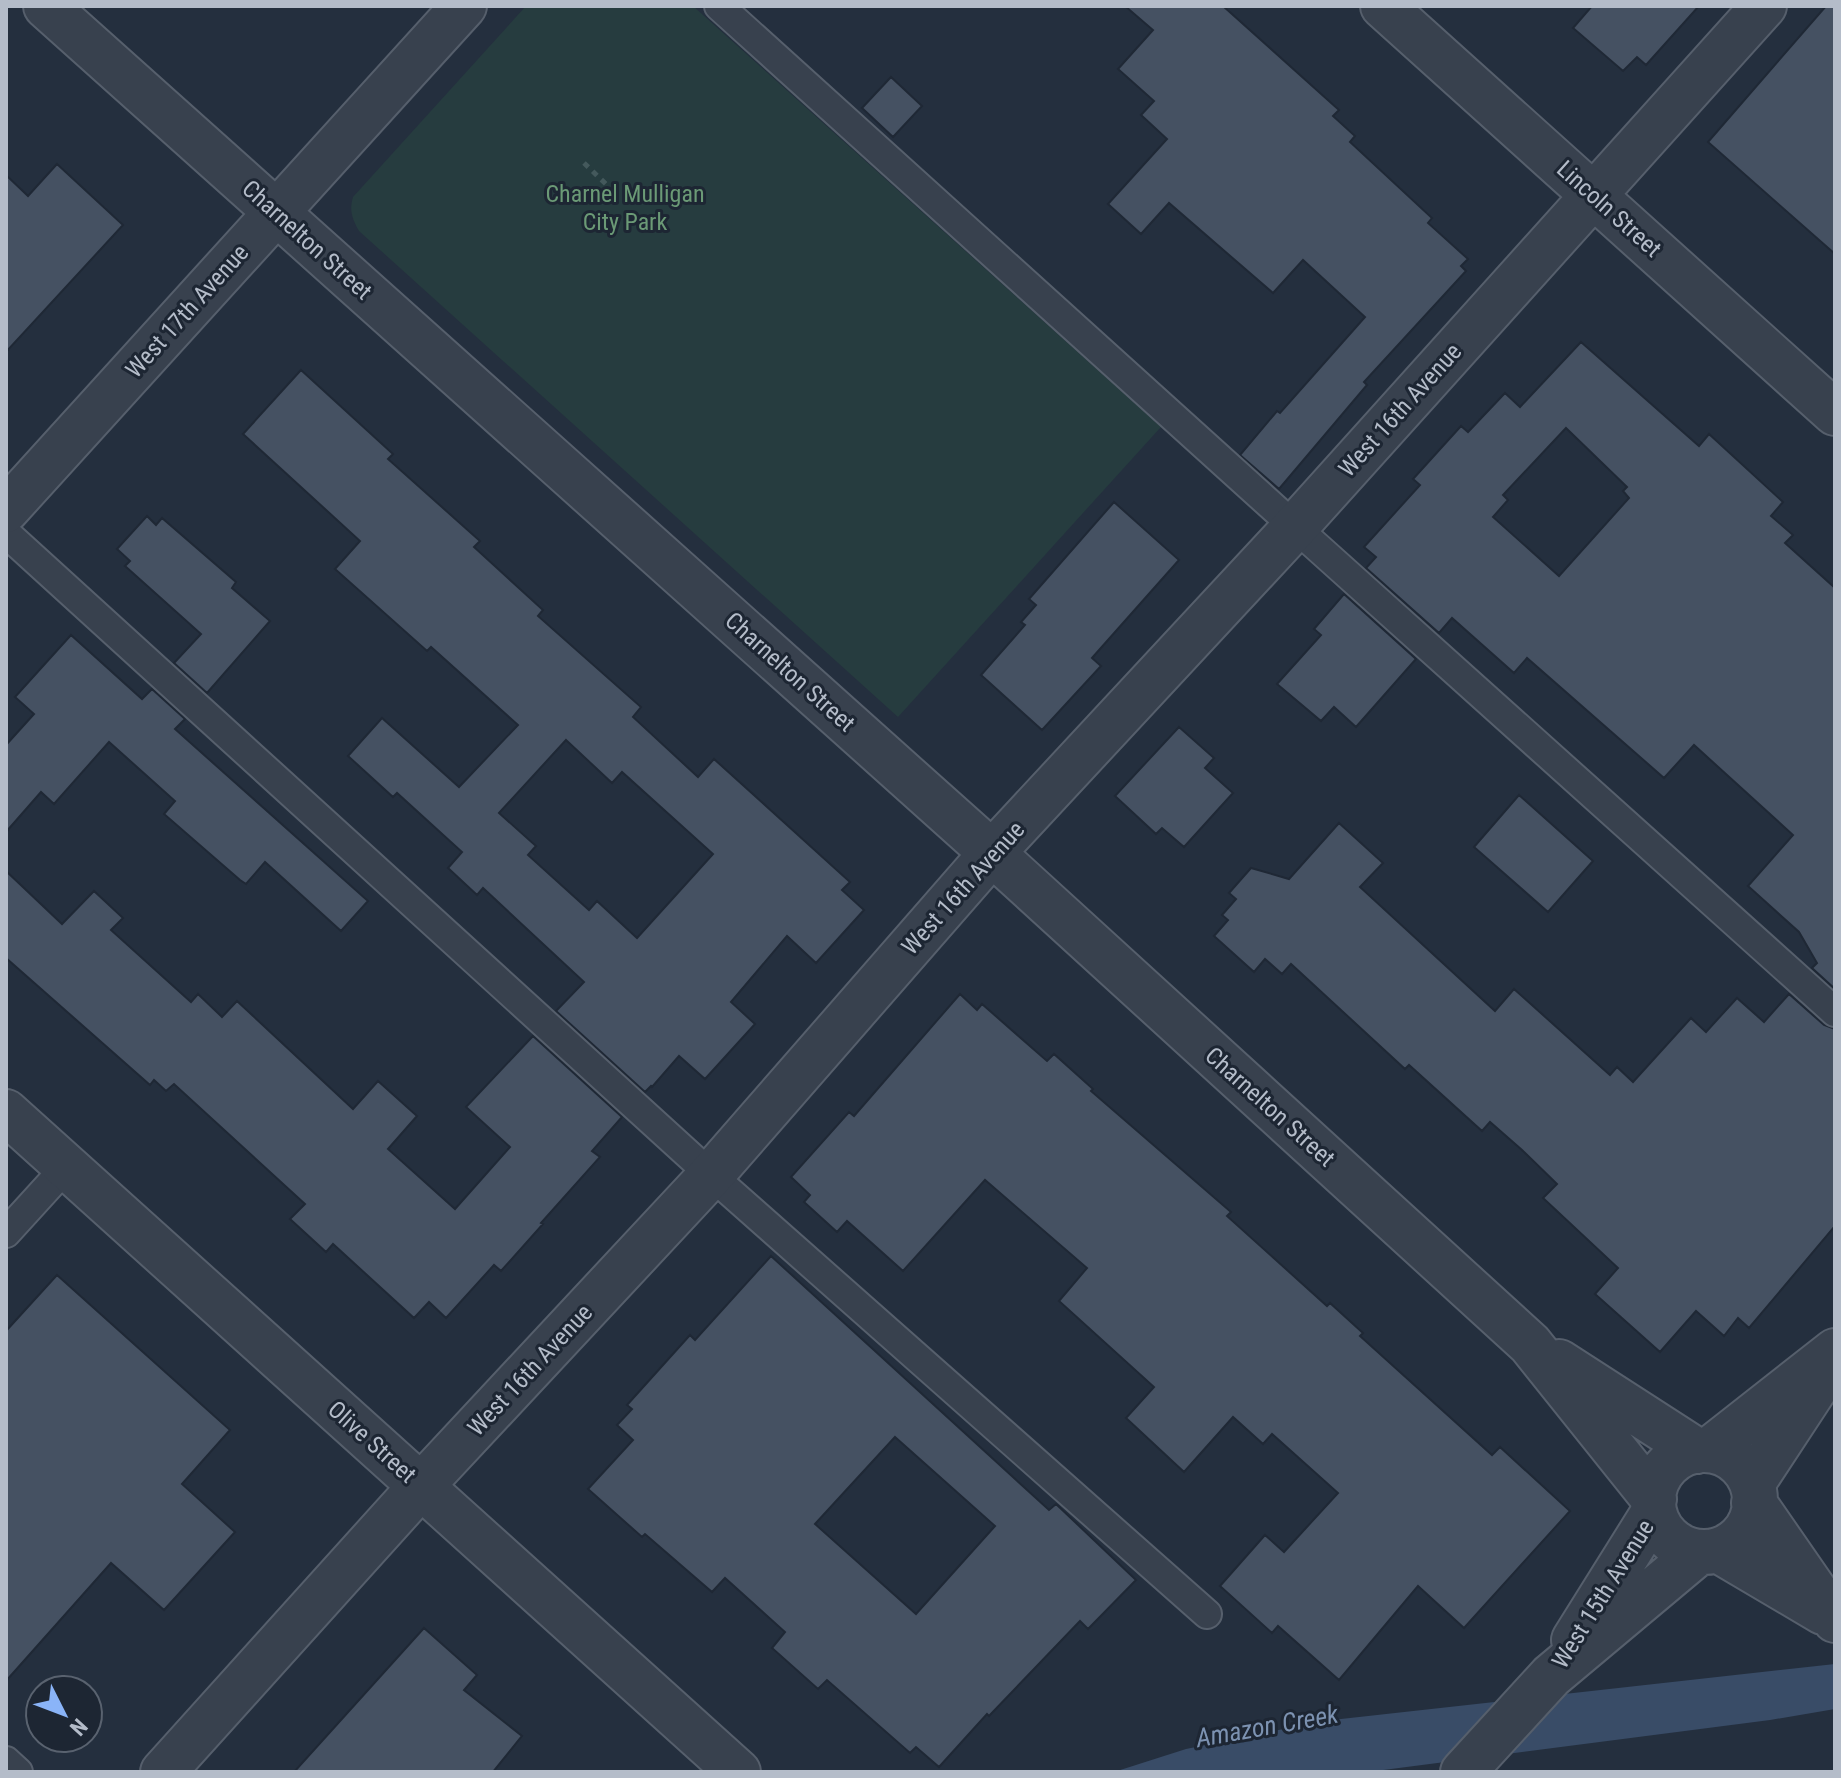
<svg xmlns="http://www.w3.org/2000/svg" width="1841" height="1778" viewBox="0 0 1841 1778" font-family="'Roboto Condensed',sans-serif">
	<rect width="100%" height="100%" fill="#242f3e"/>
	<path fill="#263c3f" d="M526,6H693L1161,427L898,717L359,231C352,219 349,210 353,197Z"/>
	<path fill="#394c67" d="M1835,1664V1709L1770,1720L1368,1772H1114L1186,1749L1323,1721Z"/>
	<path fill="#455162" stroke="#1f2835" stroke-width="2" fill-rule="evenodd" d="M1125,6H1223L1339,110L1333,116L1355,136L1350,142L1432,218L1428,223L1468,259L1461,266L1466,271L1364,382L1367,385L1279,489L1240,455L1277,411L1280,413L1365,317L1303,260L1273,293L1169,203L1141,234L1108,204L1167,139L1141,115L1154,101L1118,69L1153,30Z
		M1592,6H1699L1646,65L1637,57L1623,71L1573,28Z
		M1826,6H1835V254L1708,142Z
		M891,77L922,106L893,137L862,108Z
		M57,164L123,225L6,352V175L28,196Z
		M1581,342L1699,446L1709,434L1783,502L1771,516L1793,535L1785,543L1835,588V989L1812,968L1817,963L1799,932L1748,886L1793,835L1694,745L1664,778L1527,658L1514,673L1452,618L1439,633L1366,568L1376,557L1364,547L1420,485L1413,479L1461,426L1468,432L1505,393L1520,407ZM1566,428L1627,487L1623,491L1629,498L1559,576L1493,517L1508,500L1503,495Z
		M301,370L393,454L388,459L480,541L474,547L543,610L538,616L641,707L633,717L698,777L714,759L850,882L842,890L864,910L816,963L787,936L731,1002L755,1024L705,1079L679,1056L652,1087L651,1086L645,1092L556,1011L584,982L483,888L477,895L448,868L462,852L397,793L393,797L348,756L382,718L459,787L518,725L431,647L427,651L335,569L360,541L243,434ZM566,740L612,783L622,772L713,854L637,938L597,901L589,910L528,855L536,846L499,813Z
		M1114,502L1179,560L1092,658L1101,666L1042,730L981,675L1025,625L1021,622L1036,605L1029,599Z
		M147,516L156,525L162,518L236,582L232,588L270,621L207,693L174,663L201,634L125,566L130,561L117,549Z
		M1344,594L1416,659L1356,727L1334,707L1321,721L1277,684L1321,635L1314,629Z
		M71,635L142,699L152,689L185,719L175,729L368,901L341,931L265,862L246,884L240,880L164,814L175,801L109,742L54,804L41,792L6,832V745L34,714L15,697Z
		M1179,727L1214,758L1205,768L1233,793L1184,847L1162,828L1156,834L1115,796Z
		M1519,795L1593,861L1548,912L1474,847Z
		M1339,823L1383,863L1360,887L1495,1011L1514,989L1610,1075L1617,1067L1633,1082L1691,1018L1706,1032L1737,998L1764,1022L1789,994L1824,1025L1835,1029V1226L1749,1328L1738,1318L1724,1336L1696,1311L1660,1352L1595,1294L1618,1268L1543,1198L1557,1184L1522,1150L1490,1122L1482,1131L1409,1065L1405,1069L1291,964L1282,974L1265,959L1254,972L1214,936L1228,920L1222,915L1236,899L1229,893L1251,868L1289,879Z
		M6,871L62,924L94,891L123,918L111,930L191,1002L198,994L222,1017L237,1001L353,1109L378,1081L417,1116L388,1149L455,1209L510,1147L466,1107L533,1036L622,1117L592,1151L600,1157L541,1223L543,1224L501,1271L494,1265L446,1318L429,1302L414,1318L333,1244L326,1252L290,1219L305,1204L174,1084L166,1091L154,1080L150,1085L6,958Z
		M960,994L977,1010L982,1004L1047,1061L1054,1054L1093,1089L1091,1091L1231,1212L1227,1216L1327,1306L1330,1303L1363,1333L1360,1336L1492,1455L1500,1447L1570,1511L1464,1628L1418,1586L1339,1680L1278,1626L1272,1633L1220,1586L1265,1535L1284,1552L1338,1493L1272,1434L1263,1444L1233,1417L1184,1472L1126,1418L1154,1387L1059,1301L1087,1268L985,1180L903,1271L847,1221L837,1232L804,1202L810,1195L791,1177L849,1112L854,1116Z
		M771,1256L1049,1510L1056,1504L1136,1580L1088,1629L1080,1621L989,1716L987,1714L939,1767L916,1747L910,1753L827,1680L818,1689L772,1648L785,1632L725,1578L712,1592L645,1534L642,1537L588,1489L633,1440L617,1425L632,1409L627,1405L690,1335L695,1340ZM895,1437L995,1526L916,1614L815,1524Z
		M57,1275L230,1430L182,1484L235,1532L164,1610L111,1563L6,1681V1331Z
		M424,1628L477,1675L464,1690L522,1736L493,1772H294Z"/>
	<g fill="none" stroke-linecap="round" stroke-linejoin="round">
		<g stroke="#565f6c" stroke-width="32">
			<path id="lane" d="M719,6L1295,527L1835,1012
				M6,533L711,1175L1207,1614
				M6,1233L67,1166
				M6,1761L18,1772"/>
		</g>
		<g stroke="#565f6c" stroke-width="48">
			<path id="street" d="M46,6L992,853L1530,1344L1654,1499
				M1383,6L1835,413
				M6,510L464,6
				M6,1112L738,1772
				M1559,1362L1697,1451
				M1709,1450L1835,1351
				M1653 1501a51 51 0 1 1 102 0a51 51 0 1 1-102 0Z
				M1752,1484L1823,1376
				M1754,1503L1835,1620
				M1718,1550L1823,1612
				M1574,1640L1654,1512
				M163,1772L421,1486L711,1175L992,853L1295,527L1764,6
				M1463,1772L1551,1676L1699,1552"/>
		</g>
		<path stroke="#44595c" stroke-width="5" stroke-dasharray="6 6" stroke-linecap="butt" d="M584,163L609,187"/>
		<use href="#lane" stroke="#38414e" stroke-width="28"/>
		<use href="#street" stroke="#38414e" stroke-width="44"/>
	</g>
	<g text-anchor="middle" stroke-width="6" stroke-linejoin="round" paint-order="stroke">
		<g font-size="24" fill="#6b9a76" stroke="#1d2633">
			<text x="625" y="202">Charnel Mulligan<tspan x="625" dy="28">City Park</tspan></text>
		</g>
		<g font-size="24" fill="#b4bcc9" stroke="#1d2633">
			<text transform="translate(1609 209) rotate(42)" y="8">Lincoln Street</text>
			<text transform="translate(307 240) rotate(42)" y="8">Charnelton Street</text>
			<text transform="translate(187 311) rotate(-48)" y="8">West 17th Avenue</text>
			<text transform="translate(1400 410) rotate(-48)" y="8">West 16th Avenue</text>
			<text transform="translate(790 672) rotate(42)" y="8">Charnelton Street</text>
			<text transform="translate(963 888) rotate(-48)" y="8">West 16th Avenue</text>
			<text transform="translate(1270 1107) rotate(42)" y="8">Charnelton Street</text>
			<text transform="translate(530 1370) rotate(-47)" y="8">West 16th Avenue</text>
			<text transform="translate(372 1442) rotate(42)" y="8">Olive Street</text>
			<text transform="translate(1603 1594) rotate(-58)" y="8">West 15th Avenue</text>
		</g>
		<g font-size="26" font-style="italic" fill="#7c92b1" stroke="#1d2633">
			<text transform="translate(1267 1726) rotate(-10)" y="9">Amazon Creek</text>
		</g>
	</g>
	<rect width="1841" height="1778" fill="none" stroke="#b4bcc9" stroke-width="16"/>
	<g transform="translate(64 1714) rotate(132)"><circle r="38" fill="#1d2633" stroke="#59626f" stroke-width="2"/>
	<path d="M0-6L14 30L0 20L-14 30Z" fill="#8ab4f8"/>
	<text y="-12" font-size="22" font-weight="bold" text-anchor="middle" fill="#b4bcc9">N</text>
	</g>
</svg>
